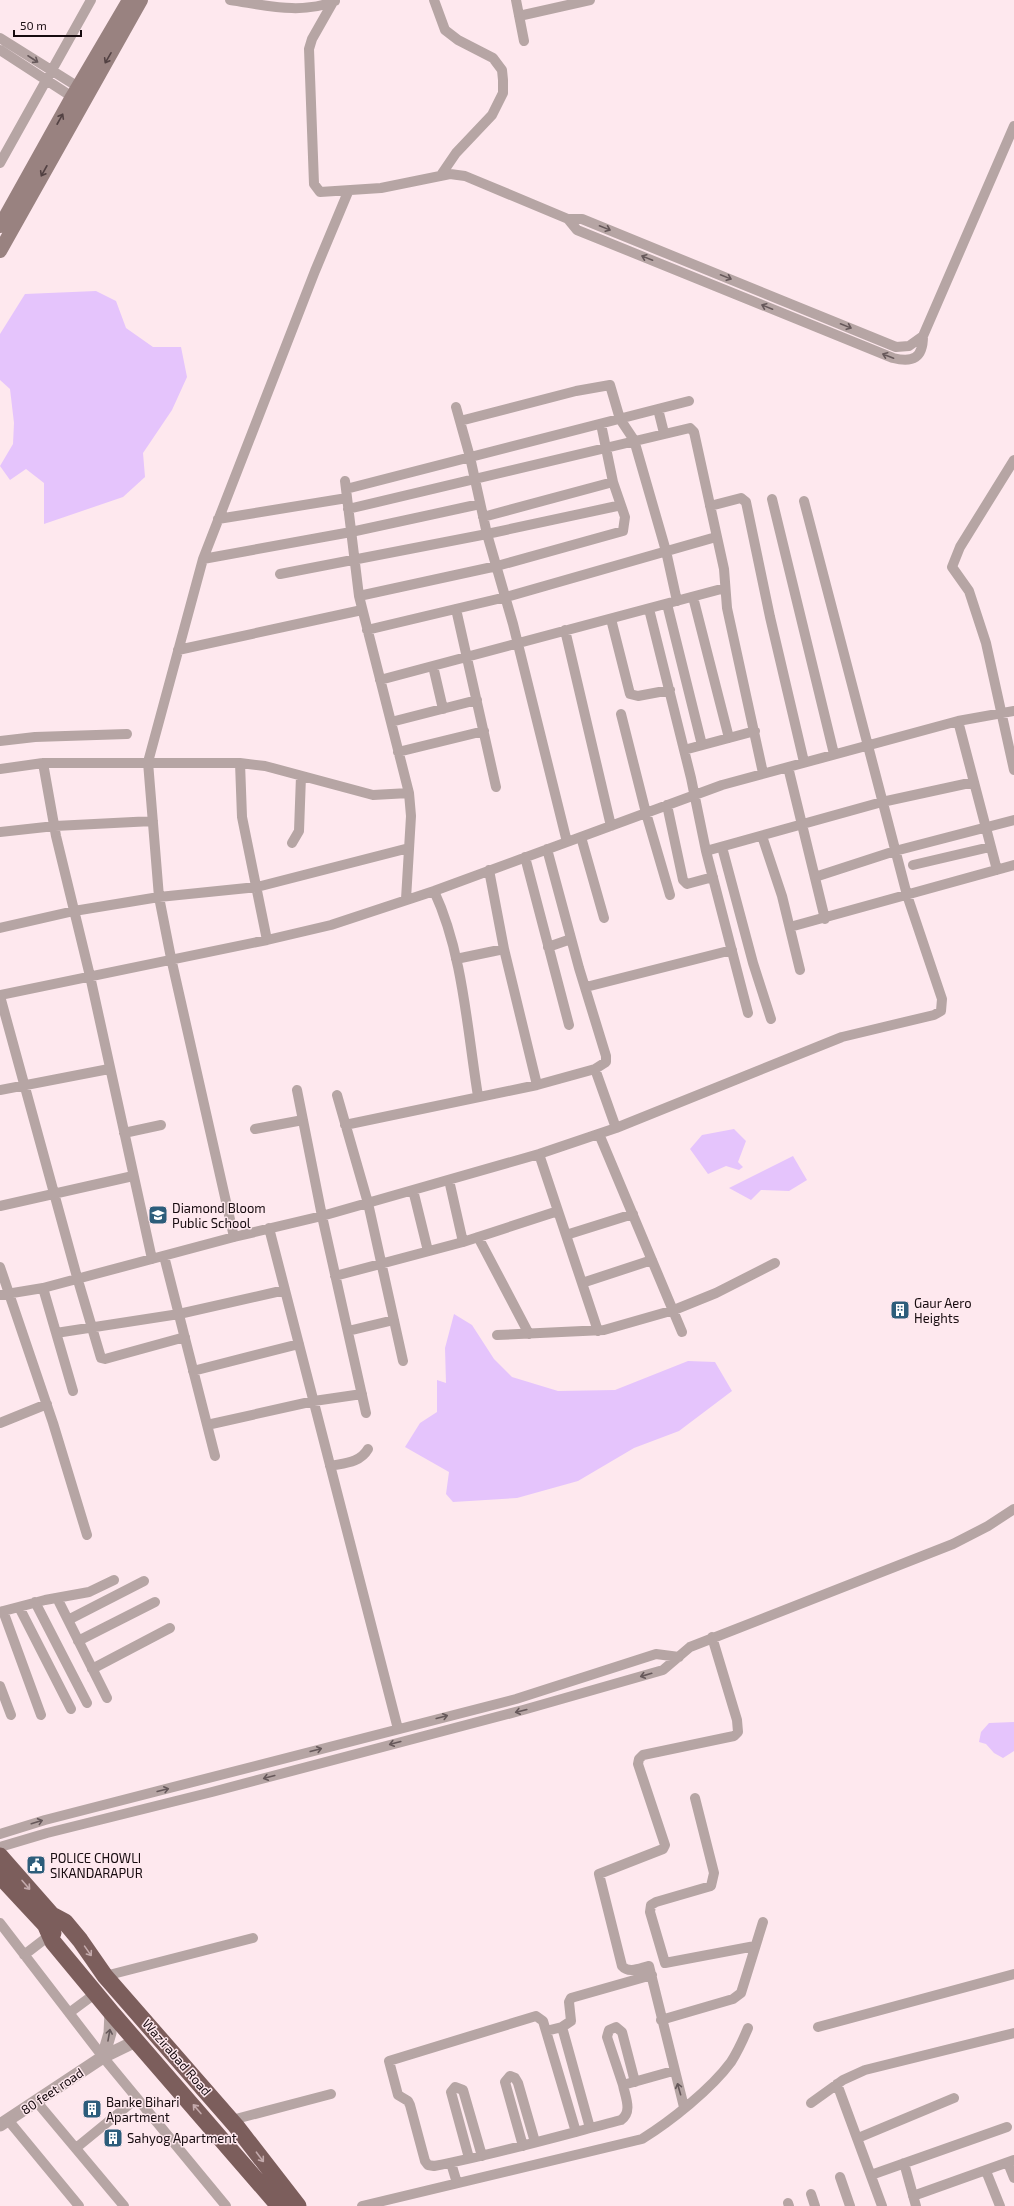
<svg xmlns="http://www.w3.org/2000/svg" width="1014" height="2206" viewBox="0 0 1014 2206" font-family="'Exo 2',sans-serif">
	<rect width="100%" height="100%" fill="#fee8ee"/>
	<path fill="#e5c4fc" d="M96,291L116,301L126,328L153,347H181L187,377L172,410L143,453L145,477L123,497L44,524V483L26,469L10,480L0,466L13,444L14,423L10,389L0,380V334L25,294Z
		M734,1129L746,1141L738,1162L743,1167L739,1170L726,1166L708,1174L690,1149L702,1135Z
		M793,1156L807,1180L789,1191L761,1190L751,1200L729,1188Z
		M454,1314L472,1325L494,1359L512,1377L558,1391L615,1390L688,1361L715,1362L732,1391L679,1431L634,1448L578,1481L517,1498L453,1502L446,1494L449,1472L405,1447L420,1423L437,1412V1380L446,1383L445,1348Z
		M1014,1722V1751L1003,1758L994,1753L986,1744L979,1742L981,1732L989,1723Z"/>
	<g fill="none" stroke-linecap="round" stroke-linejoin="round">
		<path stroke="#b6a5a4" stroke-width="10" d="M230,0C265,5 301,15 335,1
			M434,0L445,30L458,40L493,58L502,70L503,80V93L492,115L456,153L441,175
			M516,0L524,41
			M333,2L312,39L309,49L314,184L320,192L381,188L450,174L465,176L568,219H582L896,347L909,346L923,336L1014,126
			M519,16L590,0
			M0,38L83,90
			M0,50L77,100
			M0,163L91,0
			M568,219L577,230L893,358C913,363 923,358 923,336
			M456,407L470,457L487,534L513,624L567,842
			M658,409L664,433
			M460,421L576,391L610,385L620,419L634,440L666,551L677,601
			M1014,460L960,547L952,567L969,591L986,643L1014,770
			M345,481L359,596L409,793L411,816L406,899
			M346,489L689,401
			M772,499L834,754
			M710,506L741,498L746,502L770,617L804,762
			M348,509L690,428L694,432L724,569L727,608L763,773
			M483,517L613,482
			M218,519L347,498
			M203,559L351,532L480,504
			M280,574L487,534L617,506
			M359,596L497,566L623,531L625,517L613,482L601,424
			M693,597L729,738
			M667,604L702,745
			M456,609L496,787
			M649,609L691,778L706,851L748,1013
			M611,619L630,694L638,696L670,690
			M367,630L506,597L716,537
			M565,630L611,826
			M178,650L362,610
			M433,666L443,709
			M380,680L725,588
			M621,714L646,813L670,895
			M958,721L997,870
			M391,722L477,700
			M0,741L35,737L127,734
			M684,750L755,731
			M398,752L484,731
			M43,763L56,836L90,976L152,1259
			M240,763L242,817L267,940
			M788,767L825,919
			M0,769L43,763H240L265,766L373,795L409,793
			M667,805L683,880L687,884L713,877
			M0,832L55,826L153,821
			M762,836L782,896L800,970
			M581,837L604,918
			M292,843L299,831L301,776
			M722,847L753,963L771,1019
			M706,851L882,802L974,782
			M525,857L569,1025
			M913,865L990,847
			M489,870L504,949L537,1085
			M815,877L895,851L1014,820
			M434,891C463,953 467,1029 478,1096
			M790,927L1014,865
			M0,928L74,911L159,897L257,887L409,848
			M548,947L571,939
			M456,959L504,949
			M586,987L732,950
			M0,995L267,940L331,925L434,891L722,785L958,721L1014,711
			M0,996L77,1277L101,1358L105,1359L185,1337
			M595,1069L616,1128
			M0,1090L109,1069
			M297,1090L322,1216L366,1413
			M337,1095L368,1203L403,1361
			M345,1125L537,1085L595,1069L606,1062V1056L579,968L547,849
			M255,1129L303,1120
			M124,1133L161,1125
			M599,1134L682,1332
			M539,1154L598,1331
			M449,1180L463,1242
			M413,1190L428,1251
			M0,1206L133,1176
			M269,1228L398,1729
			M566,1235L633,1214
			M234,1237L171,958L159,897L148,762L203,559L315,271L348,192
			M478,1237L529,1334
			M164,1256L215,1456
			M0,1267L53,1423L87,1535
			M335,1276L463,1242L558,1211
			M582,1283L652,1260
			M43,1288L73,1391
			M0,1295L43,1288L234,1237L322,1216L539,1154L616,1128L842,1037L934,1015L941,1011L942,999L907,895L804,501
			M348,1331L394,1320
			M56,1333L179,1314L285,1290
			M497,1335L604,1330L674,1310L716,1293L775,1263
			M193,1371L299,1344
			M0,1423L47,1404
			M207,1425L314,1401L362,1394
			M330,1466C344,1463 360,1463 368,1449
			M57,1598L107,1698
			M35,1602L87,1703
			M19,1607L71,1709
			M3,1611L41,1715
			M0,1612L45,1600L89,1592L114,1580
			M68,1620L144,1581
			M78,1641L155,1602
			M92,1669L170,1628
			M0,1686L11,1715
			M695,1798L714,1873L711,1886L656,1902L651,1905L650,1912L665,1963L755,1946
			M0,1834L45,1820L516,1699L656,1654L679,1657
			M0,1847L47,1833L212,1792L523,1710L663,1670L690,1647L953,1544L988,1526L1014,1509
			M0,1923L103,2057L226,2206
			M24,1955L50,1935
			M105,1976L253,1938
			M69,2013L96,1993
			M661,2020L733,1999L741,1993L763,1922
			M562,2027L571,2021L569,2002L571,1998L652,1975
			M818,2027L1014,1974
			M546,2031L562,2027L590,2128
			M837,2084L882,2206
			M623,2085L607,2037L609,2030L616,2027L622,2032L635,2082
			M36,2101L124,2206
			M811,2103L843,2080L865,2070L1014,2033
			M684,2107L649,1966C640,1968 629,1974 622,1966L599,1874L663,1849L665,1845L638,1764L639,1759L643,1755L734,1736L738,1732L737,1720L712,1637
			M8,2120L79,2206
			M232,2120L331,2094
			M576,2132L543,2021L536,2016L389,2061L398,2095L408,2101L410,2105L425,2161L428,2165L434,2166C497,2154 559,2136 621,2120C633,2112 625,2096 623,2085L673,2071
			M858,2138L954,2098
			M523,2146L505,2082L510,2076L515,2078L518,2083L535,2142
			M76,2148L136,2099
			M469,2158L451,2092L455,2087L463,2090L482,2156
			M451,2163L457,2183
			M904,2163L916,2206
			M1008,2163L1014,2178
			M986,2171L1000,2206
			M871,2175L1007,2127
			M840,2177L850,2206
			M811,2194L815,2206
			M913,2196L1014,2160
			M788,2203L789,2206
			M362,2206L642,2139C671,2121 711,2089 731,2062C738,2051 743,2040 748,2028"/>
		<path stroke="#b6a5a4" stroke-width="13" d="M103,2057L110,2033L111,2012
			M0,2125L103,2057L136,2041"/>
		<path stroke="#998280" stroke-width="14" d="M0,226L72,97L129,0
			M0,251L141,0"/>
		<path stroke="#7c5e5c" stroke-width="17" d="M0,1856L58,1922
			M0,1876L53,1933
			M50,1914L65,1922L80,1940L105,1976L236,2126L298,2206
			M46,1926L53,1942L111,2012L279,2206"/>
	</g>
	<defs><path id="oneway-shaft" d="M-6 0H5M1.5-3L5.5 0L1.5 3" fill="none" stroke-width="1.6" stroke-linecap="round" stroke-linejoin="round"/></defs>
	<g stroke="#524142">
		<use href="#oneway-shaft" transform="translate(108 58) rotate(120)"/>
		<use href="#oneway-shaft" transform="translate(60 119) rotate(-61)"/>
		<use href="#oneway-shaft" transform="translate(44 171) rotate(119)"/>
	</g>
	<g stroke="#66585a">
		<use href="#oneway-shaft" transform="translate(33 59) rotate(33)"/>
		<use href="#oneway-shaft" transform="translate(605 228) rotate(22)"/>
		<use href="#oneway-shaft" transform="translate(647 258) rotate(-158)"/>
		<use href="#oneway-shaft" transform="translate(726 277) rotate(22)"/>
		<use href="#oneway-shaft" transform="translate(767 307) rotate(-158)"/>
		<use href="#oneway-shaft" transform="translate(846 326) rotate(22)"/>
		<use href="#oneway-shaft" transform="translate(888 356) rotate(-159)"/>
		<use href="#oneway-shaft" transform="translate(646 1675) rotate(164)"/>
		<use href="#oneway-shaft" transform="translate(521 1711) rotate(166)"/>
		<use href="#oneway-shaft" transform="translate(442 1717) rotate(-15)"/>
		<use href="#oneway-shaft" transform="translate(395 1743) rotate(165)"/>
		<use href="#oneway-shaft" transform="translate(316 1750) rotate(-15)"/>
		<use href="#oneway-shaft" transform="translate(269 1777) rotate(165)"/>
		<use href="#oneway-shaft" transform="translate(163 1790) rotate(-14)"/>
		<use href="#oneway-shaft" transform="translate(37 1822) rotate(-17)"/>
		<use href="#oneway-shaft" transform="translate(109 2035) rotate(-80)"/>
		<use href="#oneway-shaft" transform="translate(679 2089) rotate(-106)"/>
	</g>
	<g stroke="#c4aaac">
		<use href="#oneway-shaft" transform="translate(26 1885) rotate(49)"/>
		<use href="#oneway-shaft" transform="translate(88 1951) rotate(55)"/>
		<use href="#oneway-shaft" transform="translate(197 2109) rotate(-131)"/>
		<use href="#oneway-shaft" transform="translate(260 2157) rotate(53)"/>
	</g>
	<defs>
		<g id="school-square" transform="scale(1)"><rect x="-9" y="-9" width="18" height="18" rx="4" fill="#2d5d7b" stroke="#fee8ee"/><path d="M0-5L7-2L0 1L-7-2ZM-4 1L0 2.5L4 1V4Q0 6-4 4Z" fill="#fff"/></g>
		<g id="building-square" transform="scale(1)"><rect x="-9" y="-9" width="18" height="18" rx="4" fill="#2d5d7b" stroke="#fee8ee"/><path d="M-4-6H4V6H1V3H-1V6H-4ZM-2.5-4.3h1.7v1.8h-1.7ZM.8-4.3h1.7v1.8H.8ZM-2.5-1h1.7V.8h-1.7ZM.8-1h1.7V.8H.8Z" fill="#fff"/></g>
		<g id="civic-square" transform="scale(1)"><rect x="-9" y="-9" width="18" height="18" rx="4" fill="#2d5d7b" stroke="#fee8ee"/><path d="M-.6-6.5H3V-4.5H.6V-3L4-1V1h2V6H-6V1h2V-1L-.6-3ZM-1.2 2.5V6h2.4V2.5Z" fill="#fff"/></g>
	</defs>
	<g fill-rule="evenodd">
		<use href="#school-square" x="158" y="1215"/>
		<use href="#building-square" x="900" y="1310"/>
		<use href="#civic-square" x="36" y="1865"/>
		<use href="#building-square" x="92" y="2109"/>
		<use href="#building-square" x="113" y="2138"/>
	</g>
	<g text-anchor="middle" stroke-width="3" stroke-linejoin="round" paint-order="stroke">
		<g font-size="13" fill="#170b0f" stroke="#fee8ee" text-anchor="start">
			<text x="172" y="1213">Diamond Bloom<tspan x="172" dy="15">Public School</tspan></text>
			<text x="914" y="1308">Gaur Aero<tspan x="914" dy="15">Heights</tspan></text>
			<text x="50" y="1863">POLICE CHOWLI<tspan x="50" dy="15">SIKANDARAPUR</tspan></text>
			<text x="106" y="2107">Banke Bihari<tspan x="106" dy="15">Apartment</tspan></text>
			<text x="127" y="2143">Sahyog Apartment</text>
		</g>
		<g font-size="13" fill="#170b0f" stroke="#fee8ee">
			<text transform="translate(177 2057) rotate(49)" y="5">Wazirabad Road</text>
			<text transform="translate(52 2091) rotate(-34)" y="5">80 feet road</text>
		</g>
	</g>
	<path d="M14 30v6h67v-6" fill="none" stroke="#170b0f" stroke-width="2"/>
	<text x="20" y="30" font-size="12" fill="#170b0f" stroke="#fee8ee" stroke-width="3" paint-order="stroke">50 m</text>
</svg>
